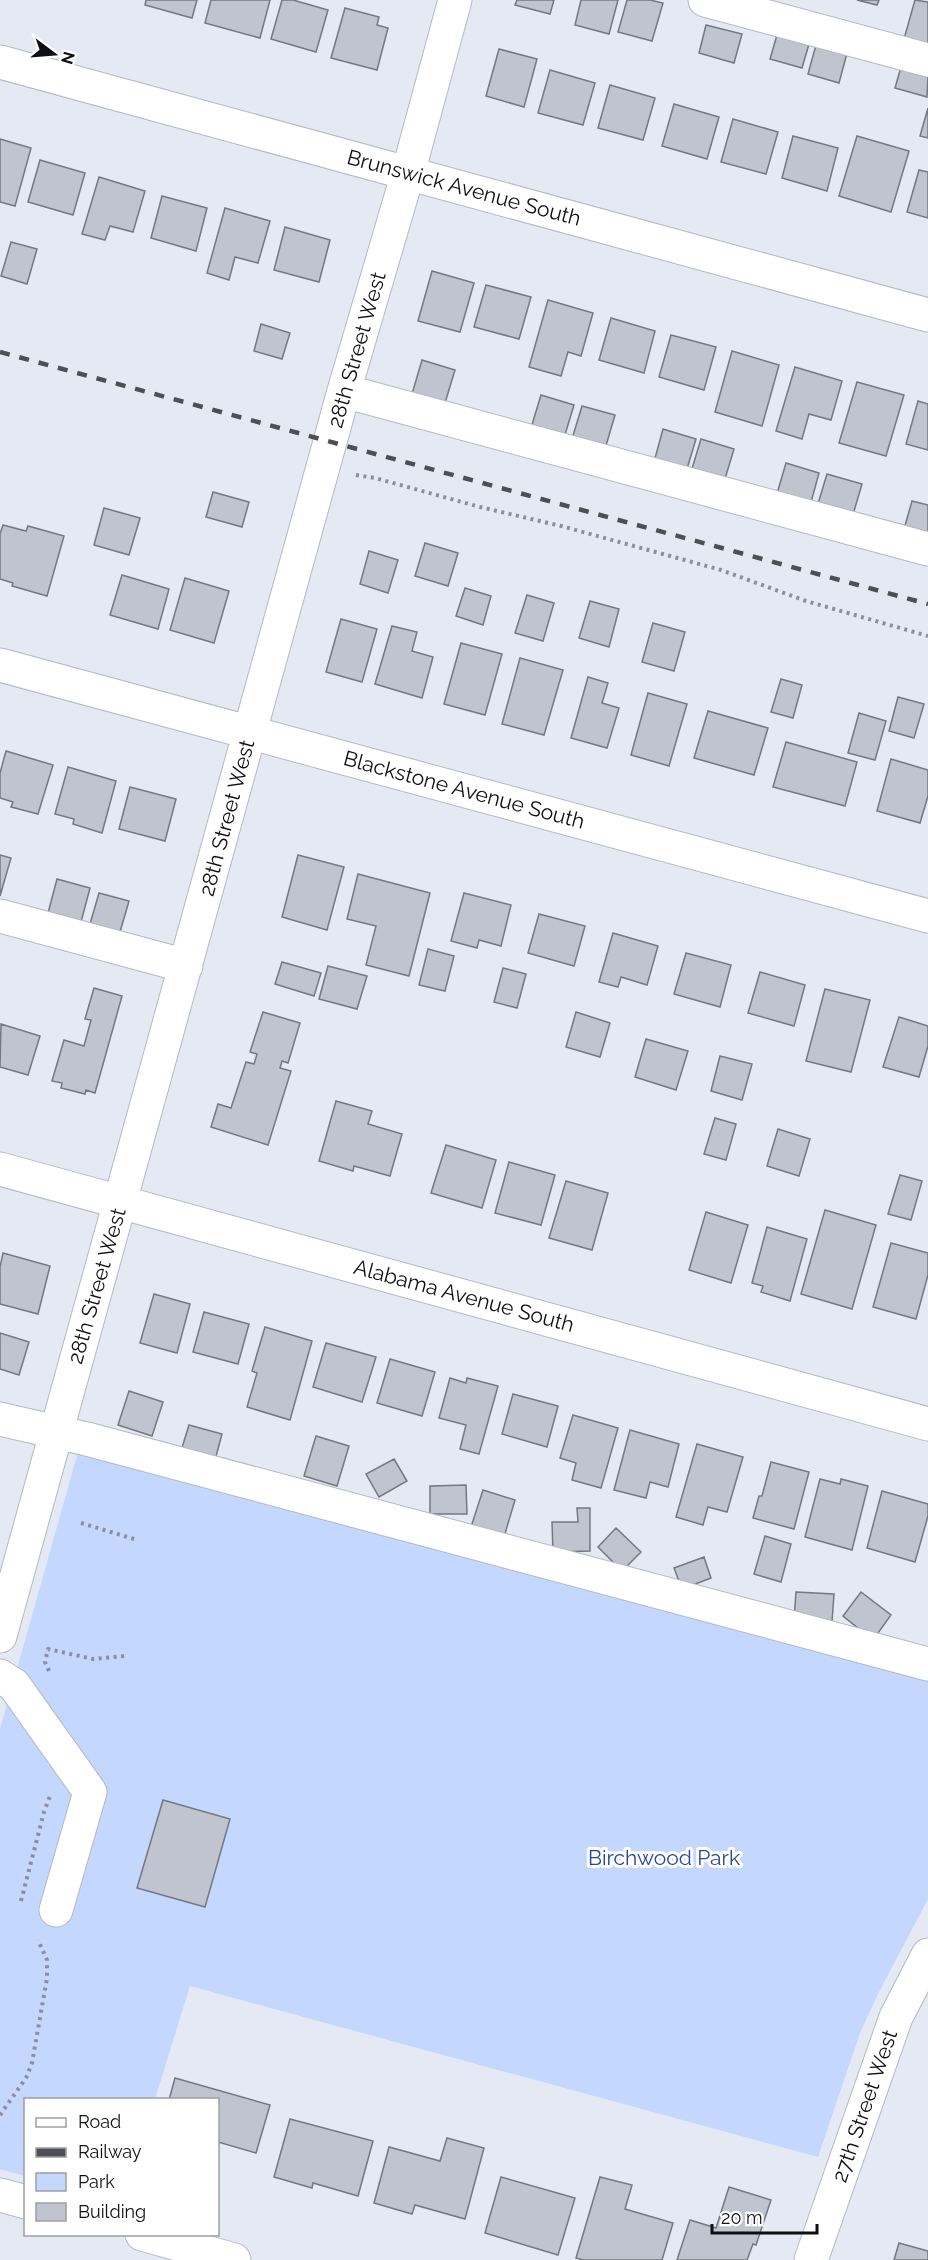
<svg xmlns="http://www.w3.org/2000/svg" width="928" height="2260" viewBox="0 0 928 2260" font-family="Raleway,sans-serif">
	<rect width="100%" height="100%" fill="#e5e9f3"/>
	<path fill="#c4d7ff" d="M80,1445L928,1673V1899L879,1992L860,2033L818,2157L190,1986L155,2099L26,2100L25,2176L0,2169V1729Z"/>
	<path fill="#c0c4ce" stroke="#747881" stroke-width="1.5" d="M146,0H197L192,18L145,5Z
		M211,0H270L260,38L205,23Z
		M282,0H293L328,10L316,52L271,39Z
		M517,0H554L550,14L515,5Z
		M581,0H618L609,34L575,25Z
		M627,0H650L663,3L652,41L618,32Z
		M857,0H879L877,5Z
		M915,0L928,2V46L904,39Z
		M345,8L379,17L377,25L388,28L377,70L331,58Z
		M706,25L742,34L734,63L699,53Z
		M777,35L809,44L802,68L770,59Z
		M816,45L847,53L839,83L808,74Z
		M499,49L537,59L524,107L486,96Z
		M901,67L928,75L927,97L895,88Z
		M550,70L595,83L583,125L538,113Z
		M610,85L655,98L643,140L598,128Z
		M674,104L719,117L707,159L662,146Z
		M928,108V138L920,136Z
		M733,119L778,132L766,174L721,162Z
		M793,136L838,148L827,191L782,178Z
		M857,136L909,151L891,212L839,196Z
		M0,139L31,148L15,206L0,202Z
		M40,160L85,173L73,215L28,202Z
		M919,170L928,172V218L907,212Z
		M99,177L145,191L133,232L110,226L105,240L82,234Z
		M162,196L207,208L196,251L151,238Z
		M225,208L270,221L258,263L235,257L229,280L207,273Z
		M285,227L330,240L319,282L274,270Z
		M11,242L37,249L27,284L1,276Z
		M432,271L474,283L460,332L418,321Z
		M486,285L531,297L519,339L474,327Z
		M548,300L593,313L581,356L568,352L561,376L529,367Z
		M611,318L655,331L644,373L599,360Z
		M261,324L290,333L282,359L254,351Z
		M671,335L716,347L704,390L659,377Z
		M732,351L779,365L762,426L715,412Z
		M422,360L455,370L445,403L412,394Z
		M795,367L842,381L831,420L809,414L802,439L776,431Z
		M857,382L904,395L886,456L839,443Z
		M541,395L574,405L564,438L531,428Z
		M918,401L928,404V450L906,444Z
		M582,406L615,415L605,449L572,439Z
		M663,429L696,439L686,472L654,462Z
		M701,439L734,449L724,482L691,472Z
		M786,463L819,473L810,506L776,497Z
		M827,474L862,484L852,518L817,507Z
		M213,492L249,502L242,527L206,517Z
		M912,501L928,505V536L904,529Z
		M104,508L140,518L129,555L94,545Z
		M3,525L26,531L28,526L64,536L47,596L12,586L13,583L0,579V534Z
		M425,543L458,553L448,586L415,576Z
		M369,551L398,560L388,593L360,584Z
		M122,575L169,589L158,629L110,615Z
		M185,578L229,591L214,643L170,630Z
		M465,588L491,596L483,625L456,616Z
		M527,595L554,603L543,641L515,633Z
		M590,601L619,609L609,647L579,638Z
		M341,619L377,629L362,682L326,672Z
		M653,623L685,632L674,671L642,662Z
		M392,626L417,632L412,651L433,657L422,698L375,684Z
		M461,643L502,654L485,715L444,704Z
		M520,658L563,670L544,735L502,724Z
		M588,677L608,683L602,703L619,708L607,748L571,738Z
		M781,679L802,685L793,718L771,712Z
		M648,693L687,704L669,766L631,755Z
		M898,697L924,704L914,738L889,731Z
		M708,711L768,728L754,775L694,758Z
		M859,713L886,721L875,760L848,753Z
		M786,742L857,762L845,806L773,787Z
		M6,751L53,765L38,814L11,807L13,802L0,798V773Z
		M891,759L928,770V796L920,823L877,811Z
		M68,767L116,781L102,833L73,824L74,819L55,814Z
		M130,787L176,799L165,841L119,829Z
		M0,855L11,858L0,896Z
		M298,855L344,867L327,930L282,917Z
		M358,874L430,893L409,976L366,965L376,926L347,919Z
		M57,879L90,888L81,922L48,913Z
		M99,893L129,901L120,932L90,924Z
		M464,893L511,905L501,946L479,940L477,948L451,941Z
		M539,914L585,926L574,966L528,953Z
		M613,933L658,946L647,985L621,977L618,987L599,982Z
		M428,949L454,956L445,991L419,985Z
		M686,953L731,965L720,1007L674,994Z
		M282,962L321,973L314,996L275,984Z
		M328,966L367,976L357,1009L319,999Z
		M503,968L526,974L517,1008L494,1002Z
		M760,972L805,985L794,1026L748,1013Z
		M94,988L122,996L95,1093L86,1090L85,1094L61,1088L62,1083L52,1081L64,1040L84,1046L91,1020L85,1019Z
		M825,989L870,1000L851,1072L806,1061Z
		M263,1012L300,1023L288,1063L282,1061L280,1068L291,1071L268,1145L211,1127L218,1104L231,1108L246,1062L254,1064L257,1054L250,1052Z
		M576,1012L610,1023L600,1057L566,1047Z
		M899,1017L928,1026V1046L919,1077L883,1067Z
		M1,1024L40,1036L28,1075L0,1067Z
		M646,1039L688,1051L676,1090L635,1077Z
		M720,1056L752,1064L742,1100L711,1091Z
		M336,1101L372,1111L368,1124L402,1134L390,1176L354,1166L353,1171L319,1161Z
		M715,1118L736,1124L726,1160L704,1154Z
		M778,1129L810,1139L799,1176L767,1166Z
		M446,1145L496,1160L482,1208L431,1193Z
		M509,1162L555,1175L541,1225L495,1213Z
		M900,1175L922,1181L911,1220L888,1214Z
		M566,1181L608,1193L592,1250L549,1238Z
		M825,1210L876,1225L852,1309L801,1294Z
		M706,1212L748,1225L731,1283L689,1270Z
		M767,1227L807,1239L790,1301L761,1292L763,1286L752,1283Z
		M891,1243L928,1253V1275L916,1319L873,1307Z
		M3,1253L50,1266L38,1314L0,1304V1267Z
		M154,1294L190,1304L177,1353L140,1343Z
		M204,1312L249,1324L238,1364L193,1352Z
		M265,1327L312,1341L290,1420L247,1407L257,1373L252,1371Z
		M0,1333L29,1342L19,1375L0,1369Z
		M326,1343L376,1357L362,1402L313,1387Z
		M390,1359L435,1372L422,1416L377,1403Z
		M450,1378L466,1383L467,1378L498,1386L479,1454L460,1449L466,1425L439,1418Z
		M129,1391L163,1402L152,1436L118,1425Z
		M513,1394L558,1406L547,1447L502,1434Z
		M573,1415L618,1428L601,1488L572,1480L576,1463L560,1458Z
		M189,1425L222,1434L215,1460L181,1451Z
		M630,1430L679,1444L668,1487L650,1482L646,1498L614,1490Z
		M316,1436L349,1446L337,1486L304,1476Z
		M697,1444L743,1457L727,1512L708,1507L703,1525L676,1517Z
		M394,1459L407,1481L379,1497L366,1474Z
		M771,1462L809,1472L794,1529L753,1518L759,1496H762Z
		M820,1479L840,1484L841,1479L868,1486L852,1550L805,1537Z
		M466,1485L467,1514H430V1486Z
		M483,1490L515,1500L504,1537L471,1527Z
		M882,1491L928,1504V1516L915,1562L867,1548Z
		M577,1508H590V1551L553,1552L552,1522H578Z
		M616,1528L641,1552L622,1571L598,1547Z
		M765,1536L791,1544L781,1582L754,1574Z
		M704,1557L711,1578L682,1589L674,1568Z
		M796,1592L834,1594L832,1622L794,1620Z
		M861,1592L891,1615L873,1640L843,1616Z
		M163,1800L230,1819L205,1907L137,1888Z
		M175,2078L270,2105L256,2153L218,2142V2100H169Z
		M290,2119L373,2141L358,2196L313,2183L312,2188L274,2177Z
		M447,2138L484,2148L465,2219L415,2205L412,2214L374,2203L389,2147L440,2161Z
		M501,2177L575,2198L558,2255L485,2233Z
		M600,2177L632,2185L625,2209L673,2223L662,2260H583L576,2258Z
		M729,2187L771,2200L756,2245L753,2244L747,2260H677L690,2220L716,2228Z
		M899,2243L928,2251V2260H894Z"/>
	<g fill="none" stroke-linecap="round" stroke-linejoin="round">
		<g stroke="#b4b9c2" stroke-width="35">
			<path id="minor" d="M705,0L928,60
				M0,62L928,315
				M344,391L928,549
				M0,665L928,916
				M0,916L186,966
				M0,1169L928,1424
				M0,1419L87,1439L928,1664
				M0,1636L344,391L408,173L455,0
				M0,1676L14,1685L90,1792L56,1910
				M0,2195L26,2202
				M142,2234L234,2260
				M811,2260L896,2017L928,1955"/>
		</g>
		<path stroke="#8c8f96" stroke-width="4" stroke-dasharray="3 4.5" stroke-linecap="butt" d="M356,475L375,478L480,507L561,526L721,570L806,601L928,636
			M81,1523L134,1539
			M49,1671L45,1662L48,1649L93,1659L125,1656
			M21,1901L44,1812L50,1796
			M0,2115L26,2078L32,2063L47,1978V1960L38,1940"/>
		<use href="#minor" stroke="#fff" stroke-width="33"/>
		<path stroke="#4d4f54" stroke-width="4.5" stroke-dasharray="10 10" stroke-linecap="butt" d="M0,352L928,604"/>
	</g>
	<g text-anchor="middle" stroke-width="6" stroke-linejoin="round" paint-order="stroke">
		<g font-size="21" fill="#0e0f13" stroke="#fff">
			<text transform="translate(464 188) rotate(15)" y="7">Brunswick Avenue South</text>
			<text transform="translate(357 350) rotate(-74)" y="7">28th Street West</text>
			<text transform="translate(464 790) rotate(15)" y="7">Blackstone Avenue South</text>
			<text transform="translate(227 818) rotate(-75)" y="7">28th Street West</text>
			<text transform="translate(97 1286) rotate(-74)" y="7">28th Street West</text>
			<text transform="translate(464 1296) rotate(15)" y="7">Alabama Avenue South</text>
			<text transform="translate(865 2106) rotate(-71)" y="7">27th Street West</text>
		</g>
		<g font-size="21" fill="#294799" stroke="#fff">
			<text x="664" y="1865">Birchwood Park</text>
		</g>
	</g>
	<rect x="24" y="2098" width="195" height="138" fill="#ffffff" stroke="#9f9fa1" stroke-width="1.5"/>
	<rect x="36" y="2118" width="30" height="9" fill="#ffffff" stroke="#9f9fa1" stroke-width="1.5"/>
	<text x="78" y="2128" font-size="18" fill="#0e0f13">Road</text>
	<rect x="36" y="2148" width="30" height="9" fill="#4d4f54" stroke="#9f9fa1" stroke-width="1.5"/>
	<text x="78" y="2158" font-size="18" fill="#0e0f13">Railway</text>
	<rect x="36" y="2173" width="30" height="18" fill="#c4d7ff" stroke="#9f9fa1" stroke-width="1.5"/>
	<text x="78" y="2188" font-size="18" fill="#0e0f13">Park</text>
	<rect x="36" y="2203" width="30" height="18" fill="#c0c4ce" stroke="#9f9fa1" stroke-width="1.5"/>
	<text x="78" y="2218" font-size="18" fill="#0e0f13">Building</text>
	<g transform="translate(54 54) rotate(106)" stroke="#ffffff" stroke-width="4.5" paint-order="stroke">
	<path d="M0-4.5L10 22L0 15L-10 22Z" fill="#0e0f13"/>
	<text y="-9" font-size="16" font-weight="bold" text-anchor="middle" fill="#0e0f13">N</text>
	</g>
	<path d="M712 2224v9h105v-9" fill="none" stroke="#0e0f13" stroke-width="3"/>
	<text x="721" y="2224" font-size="18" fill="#0e0f13" stroke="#ffffff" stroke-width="4.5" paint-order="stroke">20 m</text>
</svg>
